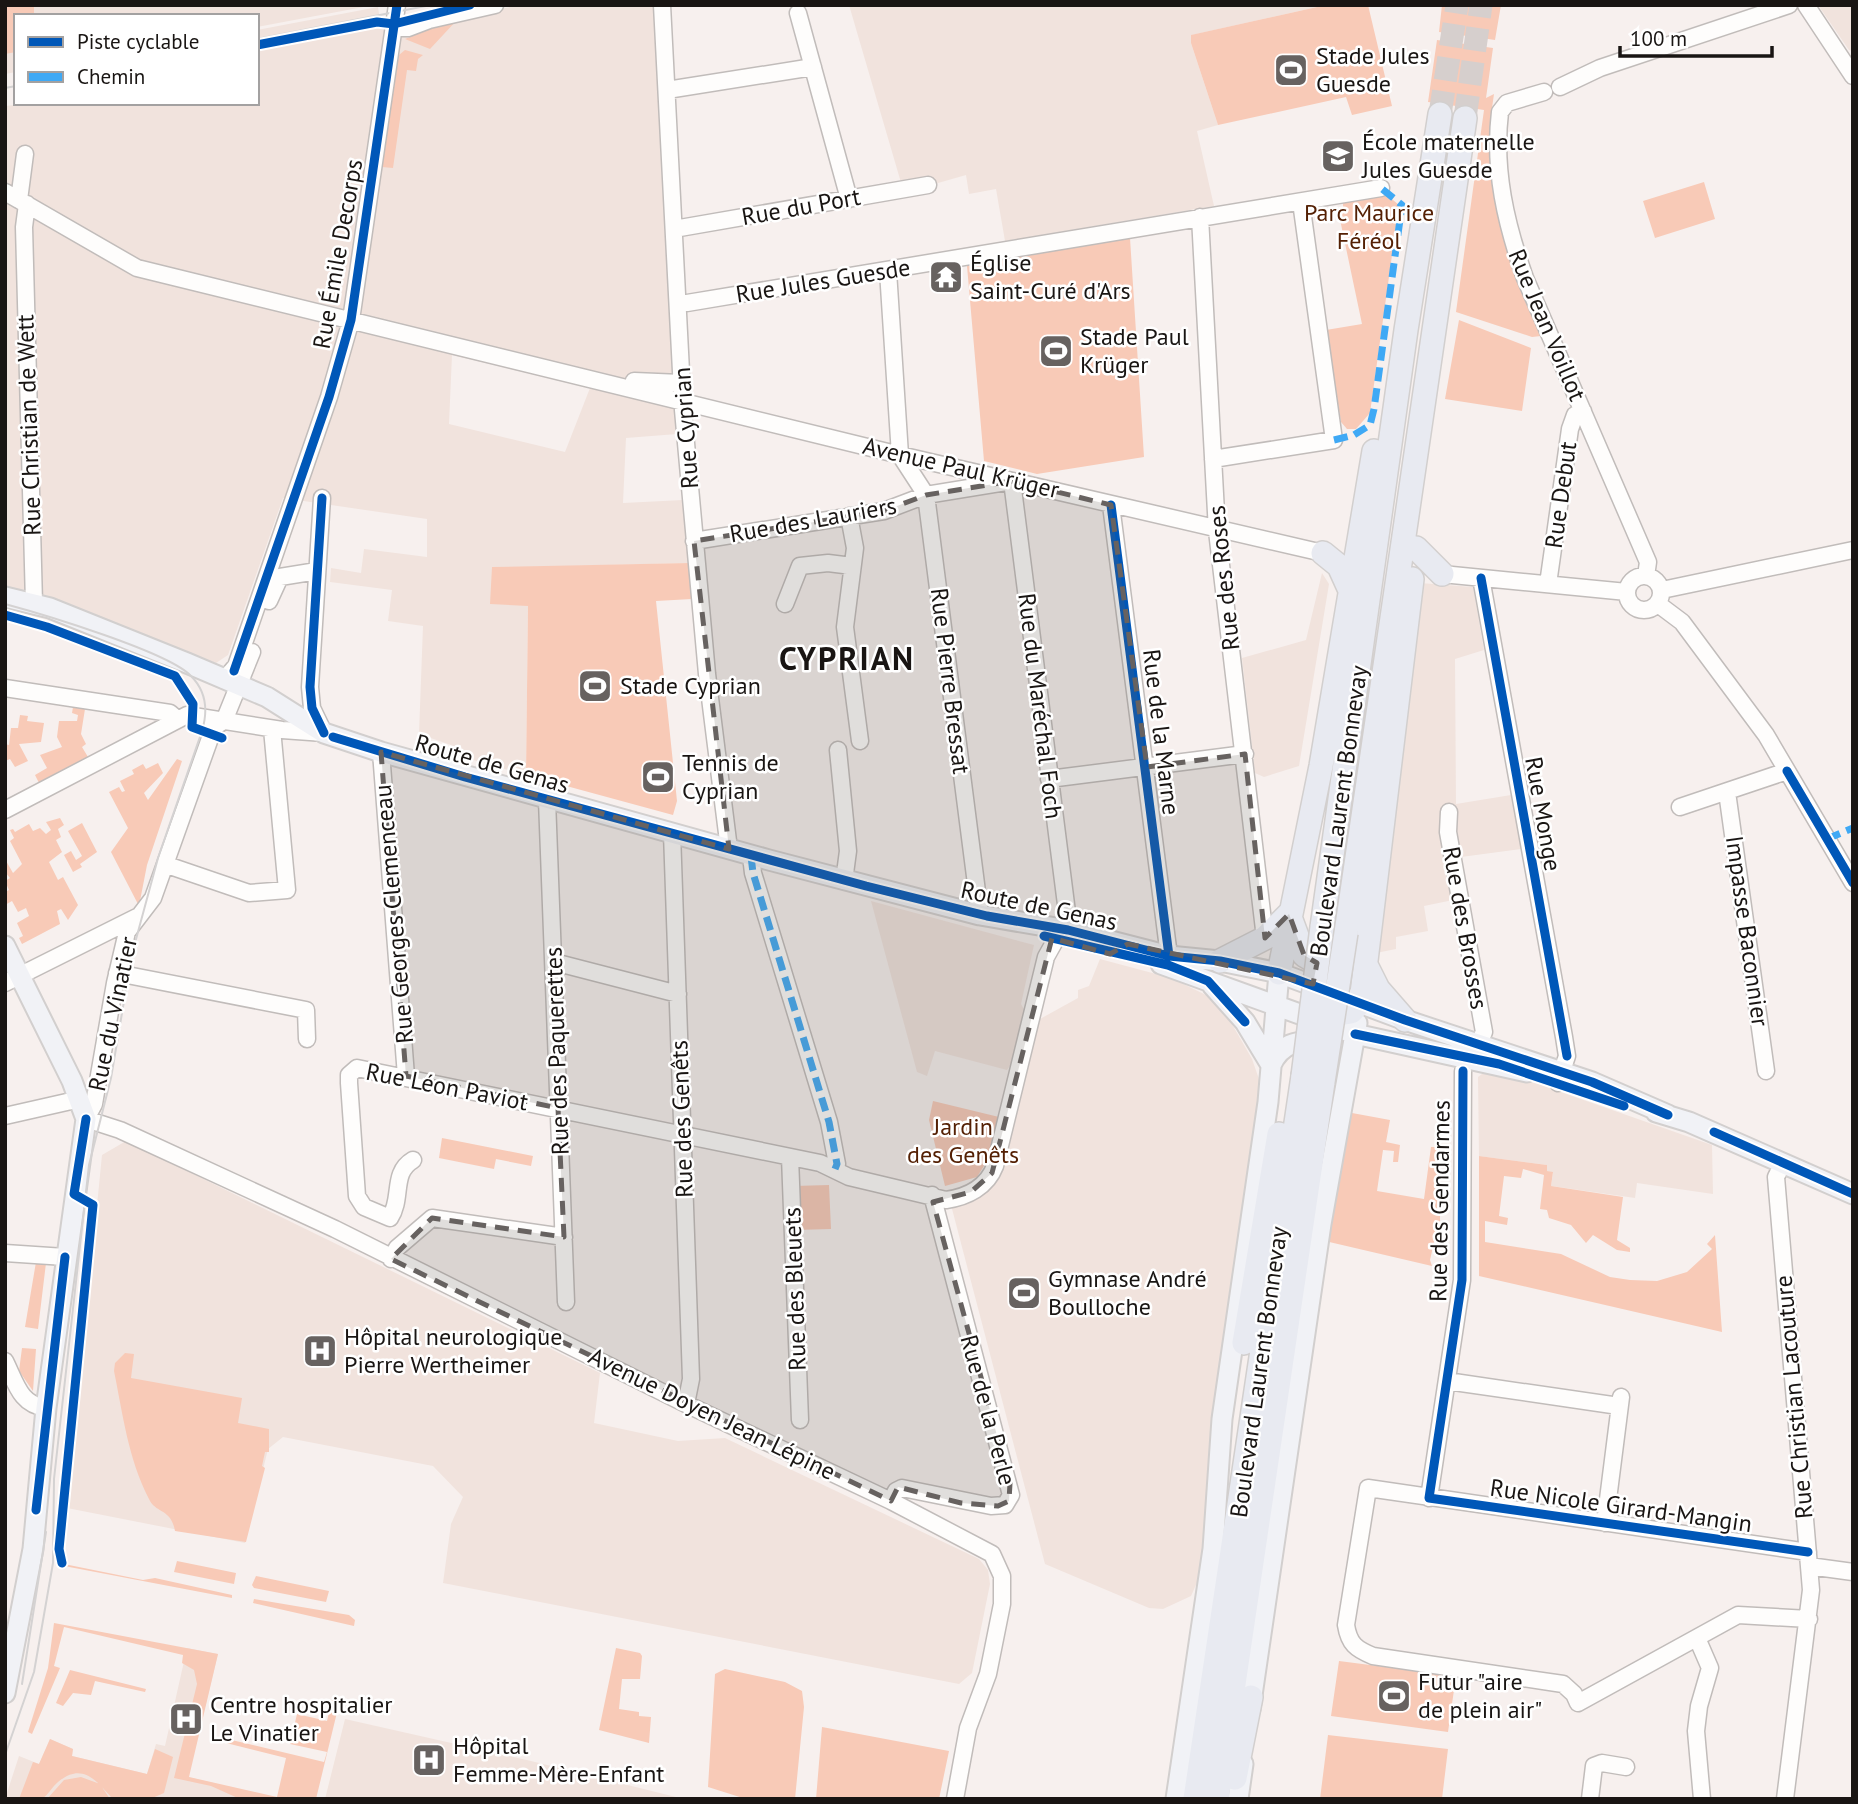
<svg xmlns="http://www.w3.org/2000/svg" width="1858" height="1804" viewBox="0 0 1858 1804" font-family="'PT Sans',sans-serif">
	<rect width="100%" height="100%" fill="#f7f0ee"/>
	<path fill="#f1e3dd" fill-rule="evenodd" d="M5,5H374L257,27V16H16V72L5,74Z
		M519,5H660L677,434L626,438L623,503L683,500L689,563L492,568L528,606L526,775L452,754L451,745L419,734L423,626L388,621L392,590L330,582L331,568L361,573L364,549L427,557V519L283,498L228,655L216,663L5,589V106L15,105L16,100V103H257V48L374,25L408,36L458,18ZM452,355L590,388L565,452L449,424Z
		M849,5H1326L1192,35L1191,43L1218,125L1197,131L1214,206L1005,241L996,189L969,194L966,175L931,185L902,186Z
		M1818,5H1853V51L1849,50Z
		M378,7L380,20L257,43V30Z
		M1322,573L1329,584L1299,766L1264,777L1255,773L1242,658L1306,640Z
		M1420,583L1473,587L1484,650L1455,659L1456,804L1511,795L1521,849L1446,859L1453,900L1424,906L1428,931L1396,937V949L1376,953Z
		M871,901L1034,945L1021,1004L1026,1013L1014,1060L1007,1070L935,1051L927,1076L917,1072Z
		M1100,959L1171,978L1208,996L1225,1012L1252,1059L1260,1082L1221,1370L1199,1578L1191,1596L1163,1609L1149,1608L1045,1564L951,1205L1004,1159L1040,1019L1078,998V990L1089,986Z
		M1486,1071L1538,1084L1712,1145L1713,1194L1637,1183L1635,1198L1551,1186L1553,1173L1547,1171V1165L1479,1156L1478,1077Z
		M126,1141L600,1373L594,1423L678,1441L725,1438L979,1559L988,1570L990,1584L972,1673L959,1684L443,1583L451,1524L463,1497L433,1466L283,1437L268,1449L245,1543L67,1508L102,1155Z
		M187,1648L218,1654L188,1777L238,1789L248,1799H5L19,1756L39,1764L50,1739L73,1749L72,1756L147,1774L156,1744L165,1746Z
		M345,1719L531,1761L684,1799H325Z"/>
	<path fill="#f8cab7" d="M5,5H34V16H16V52L5,54Z
		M1326,5H1368L1392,106L1352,115L1346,97L1218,125L1191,43V35Z
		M1442,5H1501L1495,40L1439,32Z
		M451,20H457L430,49L405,39Z
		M1437,40L1493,48L1486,98L1494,94L1492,108L1491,179L1509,256L1541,336L1532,337L1456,312L1484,110L1428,102Z
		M405,50L423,55L418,59L416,71L407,70L393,168L382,167L399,55Z
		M1704,182L1715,219L1655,238L1643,201Z
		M1387,195L1399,205L1370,413L1356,429H1347L1341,422L1326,330L1362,324L1338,210L1343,209V203Z
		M1130,238L1144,457L1037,474L984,461L967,266Z
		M1459,320L1531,348L1522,411L1445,399Z
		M689,563L692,599L656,601L677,801L673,815L526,775L528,606L490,604L492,567Z
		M73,707L85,709L81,734L86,744L82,747L88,757L39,783L35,775L47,768L40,755L62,747L57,737L59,721H77L78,715L72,713Z
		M20,715L28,716L27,721L44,723L41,742L19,744L28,761L15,767L10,759L5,761V744L9,745L11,728H18Z
		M177,759L182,761L147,865L139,906L111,852L128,828L109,792L119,787L122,792L125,791L120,781L134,774L132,770L143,764L146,769L158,763L163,773L144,793L148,800Z
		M60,818L64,825L58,829L61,837L56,840L62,852L49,862L58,880L63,877L78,905L68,920L61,909L57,911L60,924L22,944L19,938L23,936L17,923L29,916L26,908L18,912L12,901L5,905V892L9,890L5,881L10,878L5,872V859L13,873L22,864L10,841L14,838L10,830L13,829L15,832L29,824L33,831L40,828L46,834L51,830L46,822Z
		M82,823L97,852L80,864L82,867L73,872L64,855L71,851L76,860L82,856L68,831Z
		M933,1101L999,1117L987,1161L977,1177L945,1186L929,1120Z
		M1352,1113L1390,1120L1386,1142L1400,1145L1398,1162H1393L1394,1151L1383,1150L1377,1191L1424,1199L1431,1147H1440V1225H1438L1430,1260L1432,1266L1325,1241Z
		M442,1138L533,1156L531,1166L496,1159L494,1169L439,1158Z
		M1479,1156L1547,1165V1171L1553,1172L1551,1186L1623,1197L1617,1240L1630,1248V1252L1617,1250L1593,1235L1586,1243L1571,1225L1549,1218L1547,1210L1540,1209L1544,1175L1523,1169L1521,1178L1504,1176L1499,1216L1508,1218L1507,1225L1485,1221V1242L1561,1254L1610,1277L1630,1280L1657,1281L1687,1272L1712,1249L1707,1244L1715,1235L1722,1332L1479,1276Z
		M829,1185L831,1229L796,1230L794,1186Z
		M36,1262L46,1263L38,1329L25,1327Z
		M22,1348L36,1349L33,1391L19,1371Z
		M125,1353L134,1354L131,1378L242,1398L238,1423L269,1429V1452H265L262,1466L265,1468L246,1542L175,1531C171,1508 156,1514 149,1499C128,1458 123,1415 114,1371L115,1363Z
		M177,1561L236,1573L234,1584L174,1572Z
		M64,1564L143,1580L155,1578L232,1595V1598L64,1566Z
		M256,1576L329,1591L326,1602L254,1588L252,1585Z
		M254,1599L349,1615L355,1620L354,1626L253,1603Z
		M54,1623L218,1654L189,1777L277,1797L286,1758L218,1741L219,1737L324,1762L327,1752L290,1744L297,1714L327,1721L333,1696L340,1700L316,1799H240L211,1786L174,1778L197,1684L194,1670L182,1663L183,1655L64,1627L54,1666L60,1668L32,1734L28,1732L48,1668Z
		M616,1648L640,1653L642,1656L640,1679H622L619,1709L639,1712V1716L651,1717L649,1743L599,1730Z
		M1339,1661L1456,1676L1448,1732L1331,1716Z
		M725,1669L785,1682L802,1691L804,1707L795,1799H746L708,1787L715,1674Z
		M70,1670L146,1689L145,1692L95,1681L91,1695L73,1693L63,1706L56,1703Z
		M822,1727L949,1751L939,1799H816Z
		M1328,1735L1448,1749L1442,1799H1320Z
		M50,1739L73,1749L72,1756L147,1774L155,1749L173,1757L164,1793L150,1799H113C97,1782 83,1761 58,1782C52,1787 49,1794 42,1799H19L33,1762L39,1764Z
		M81,1777L100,1784L110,1799H47L64,1780Z"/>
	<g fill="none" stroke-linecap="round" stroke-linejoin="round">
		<path stroke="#d6cfcd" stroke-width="23" stroke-dasharray="23 11" stroke-linecap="butt" d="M1440,114L1457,5
			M1465,118L1481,5"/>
		<g stroke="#c1bcba" stroke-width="19">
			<path id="minor" d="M662,5L683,410L707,674L729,849
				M1806,5L1853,76
				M798,13L849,199
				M393,28H408L429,20L495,5
				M1560,87L1600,68L1789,5
				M667,90L813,67
				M1544,92L1507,103L1500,112C1493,170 1506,224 1525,278L1648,562L1646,576
				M5,192L137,268L900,455L1323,553
				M19,200L25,154
				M27,204L24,227L34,603
				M1200,217L1217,531L1265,938
				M674,229L928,185
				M888,271L900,455L926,495L980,915
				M679,302L687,303L1381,188
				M634,381L681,383
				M1213,459L1334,440L1301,202
				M1111,505L1169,956L1168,965
				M849,516L855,548L845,627L860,741
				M694,541L884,511L926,495L1012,481L1068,920L1063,929
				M1442,574L1627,592
				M1627 593a17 17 0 1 1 34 0a17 17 0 1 1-34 0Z
				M1481,578L1564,1037L1567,1056L1558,1083
				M1548,584L1570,429L1575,415L1583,411
				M1662,590L1853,550
				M269,601L280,577L317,571
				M785,604L800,566L828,563L852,566
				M1658,604L1682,622L1766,735L1853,883
				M224,680L236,666L329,397L351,320L397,5
				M5,688L170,713L177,719
				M224,721L214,727L153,898L127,932L115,983L94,1104L86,1119L120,1130L335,1229L686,1404L891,1501L992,1554L1002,1576V1604L988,1674L968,1728L955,1799
				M224,721L252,652
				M838,750L848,851L844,881
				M381,752L406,1076
				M1049,779L1245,754
				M1727,792L1766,1071
				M547,800L566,1302
				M1680,807L1787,771
				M5,810L187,715L282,730L324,733L312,708L310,687L322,498
				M1449,812L1448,832L1484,1032L1474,1053
				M672,833L691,1379L686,1404
				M751,856L753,873L829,1122L837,1164L835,1169
				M167,865L249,893L287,890L272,729
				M554,962L678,994
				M117,973L306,1010L307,1039
				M5,983L137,917
				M5,1116L80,1099
				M790,1157L800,1420
				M413,1160C391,1173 403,1198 390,1218L364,1207L357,1196L349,1083V1075L357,1068L820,1163L849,1177L946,1200C967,1197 987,1187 995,1166L1046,957L1056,939
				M1783,1163L1776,1177L1811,1590L1785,1799
				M5,1253L65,1257
				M391,1259L397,1248L432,1218L564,1237
				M5,1361C16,1383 20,1405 46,1408
				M1447,1381L1619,1406
				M1429,1498L1462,1280L1463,1071
				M891,1501L896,1491L902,1488L991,1506L1005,1505L1011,1495L932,1195
				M1605,1523L1621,1397
				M1808,1552L1368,1488L1346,1625C1349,1644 1356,1649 1373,1656L1563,1684L1574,1694L1578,1703L1738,1615L1809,1619
				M1809,1566L1853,1572
				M1697,1638L1710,1668L1699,1706L1696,1731L1702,1799
				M1590,1799L1594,1766L1602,1763L1626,1767"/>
		</g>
		<g stroke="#d2cfce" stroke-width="23">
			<path id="major" d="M5,597L50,608L187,663L267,697L324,733L381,752L769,860L980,915L1068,930L1169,956L1220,961L1279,973L1405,1020L1592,1082L1668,1115
				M5,946L72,1081L86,1119L46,1408L33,1549L5,1693
				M1161,964L1355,1034L1527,1072
				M1212,985L1245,1022L1271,1065
				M1271,1065C1281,1043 1299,1039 1321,1043
				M1656,1112L1689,1122L1853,1194
				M1250,1709L1321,1224L1357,1023
				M1176,1799L1213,1549L1222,1419L1268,1102L1279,973
				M1238,1799L1243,1764"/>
		</g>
		<g stroke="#d2cfce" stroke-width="26">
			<path id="highway" d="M1416,548L1442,574
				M1323,553L1339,566L1349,588
				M1290,917L1304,955L1328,969L1333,968
				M1322,927L1406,330L1440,114
				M1346,933L1465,118
				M1220,961L1265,938L1289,914
				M1366,965L1378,989L1405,1020
				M1279,973L1321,766L1374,451
				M1315,1018L1351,1012L1361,1002L1412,579
				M1244,1343L1279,1134
				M1235,1778L1251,1697
				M1195,1799L1303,1076
				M1217,1799L1323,1082"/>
		</g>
		<use href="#minor" stroke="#fefdfc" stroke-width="16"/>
		<use href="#major" stroke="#f1f2f6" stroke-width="19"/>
		<use href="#highway" stroke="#e8eaf1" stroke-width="23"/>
		<path stroke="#d4d2d2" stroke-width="2" d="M257,39L431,5
			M5,88L16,86
			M5,604C42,614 169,652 191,676C206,691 208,711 202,731L158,858L132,954L111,1078L89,1165L54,1479L53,1563L34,1672L5,1755
			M22,1684L46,1532"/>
		<g stroke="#d2cfce" stroke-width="26" stroke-linecap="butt">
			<path id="highway-bridge" d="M1303,1076L1322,927
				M1323,1082L1346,933"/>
		</g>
		<use href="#highway-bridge" stroke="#e8eaf1" stroke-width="23"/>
		<path stroke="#3fa9f5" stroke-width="7" stroke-dasharray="14 7" stroke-linecap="butt" d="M1334,440L1354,435L1370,425L1374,409L1402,205L1381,188
			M1827,839L1853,828
			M751,856L753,873L829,1122L837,1164L835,1169"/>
		<g stroke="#fff" stroke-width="13">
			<path id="cycleway" d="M257,45L377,22L394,24L470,5
				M322,498L310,687L312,708L324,733
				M1111,505L1169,956
				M1481,578L1567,1056
				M5,615L47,627L175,676L193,704L192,727L222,738
				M234,671L329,397L351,320L397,5
				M333,737L465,777L866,886L987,916L1068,930L1169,956L1220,961L1279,973L1405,1020L1592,1082L1668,1115
				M1787,771L1853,883
				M1044,936L1168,965L1208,981L1245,1022
				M1355,1034L1499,1064L1624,1106
				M1463,1071L1462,1280L1429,1498L1808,1552
				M1714,1132L1853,1194
				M36,1510L65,1257
				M62,1563L59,1549L93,1205L74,1194L86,1119"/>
		</g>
		<use href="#cycleway" stroke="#0057b8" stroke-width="9"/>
	</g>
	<path fill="#676260" fill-opacity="0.2" stroke="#676260" stroke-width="5" stroke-dasharray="14 9" stroke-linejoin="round" d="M1012,481L1111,505L1147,767L1245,754L1265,938L1289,914L1304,955L1317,963L1313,984L1128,944L1110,954L1052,938L992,1173L971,1192L933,1202L1010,1483L1009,1501L998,1506L961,1503L898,1487L891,1501L391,1259L432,1218L564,1237L558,1108L406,1076L381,752L729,849L694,541L884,511L926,495Z"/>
	<defs>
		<g id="stadium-square" transform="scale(1.75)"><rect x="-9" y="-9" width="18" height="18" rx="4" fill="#676260" stroke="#fff"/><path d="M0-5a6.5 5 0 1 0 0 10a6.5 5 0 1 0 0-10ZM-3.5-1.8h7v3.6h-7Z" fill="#fff"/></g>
		<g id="school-square" transform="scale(1.75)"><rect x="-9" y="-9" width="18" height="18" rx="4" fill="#676260" stroke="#fff"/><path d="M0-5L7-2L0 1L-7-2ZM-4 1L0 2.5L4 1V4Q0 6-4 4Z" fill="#fff"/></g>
		<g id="temple-square" transform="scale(1.75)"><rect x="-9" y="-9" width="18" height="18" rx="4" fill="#676260" stroke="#fff"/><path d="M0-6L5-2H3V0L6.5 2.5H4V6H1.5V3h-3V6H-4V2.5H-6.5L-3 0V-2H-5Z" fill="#fff"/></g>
		<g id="hospital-square" transform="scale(1.75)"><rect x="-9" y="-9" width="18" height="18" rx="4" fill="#676260" stroke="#fff"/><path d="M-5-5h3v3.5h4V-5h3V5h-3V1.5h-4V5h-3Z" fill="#fff"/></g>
	</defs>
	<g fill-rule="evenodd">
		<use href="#stadium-square" x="1291" y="70"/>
		<use href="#school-square" x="1338" y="156"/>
		<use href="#temple-square" x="946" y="277"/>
		<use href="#stadium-square" x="1056" y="351"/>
		<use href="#stadium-square" x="595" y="686"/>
		<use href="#stadium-square" x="658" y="777"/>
		<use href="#stadium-square" x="1024" y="1293"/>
		<use href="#hospital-square" x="320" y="1351"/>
		<use href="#stadium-square" x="1394" y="1696"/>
		<use href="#hospital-square" x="186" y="1719"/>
		<use href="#hospital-square" x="429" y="1760"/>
	</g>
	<g text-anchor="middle" stroke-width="5" stroke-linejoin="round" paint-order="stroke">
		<g font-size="24" fill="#191513" stroke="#fff" text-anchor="start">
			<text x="1316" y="64">Stade Jules<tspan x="1316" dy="28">Guesde</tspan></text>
			<text x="1362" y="150">École maternelle<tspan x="1362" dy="28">Jules Guesde</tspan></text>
			<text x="970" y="271">Église<tspan x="970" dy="28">Saint-Curé d'Ars</tspan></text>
			<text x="1080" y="345">Stade Paul<tspan x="1080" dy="28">Krüger</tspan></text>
			<text x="620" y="694">Stade Cyprian</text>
			<text x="682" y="771">Tennis de<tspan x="682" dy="28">Cyprian</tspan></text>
			<text x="1048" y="1287">Gymnase André<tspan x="1048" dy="28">Boulloche</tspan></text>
			<text x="344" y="1345">Hôpital neurologique<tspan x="344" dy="28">Pierre Wertheimer</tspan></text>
			<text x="1418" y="1690">Futur "aire<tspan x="1418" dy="28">de plein air"</tspan></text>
			<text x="210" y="1713">Centre hospitalier<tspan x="210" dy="28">Le Vinatier</tspan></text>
			<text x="453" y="1754">Hôpital<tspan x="453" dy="28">Femme-Mère-Enfant</tspan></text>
		</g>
		<g font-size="24" fill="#191513" stroke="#fff">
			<text transform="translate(801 207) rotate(-10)" y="8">Rue du Port</text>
			<text transform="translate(338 254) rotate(-80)" y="8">Rue Émile Decorps</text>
			<text transform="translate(823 281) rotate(-9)" y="8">Rue Jules Guesde</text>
			<text transform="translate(1547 325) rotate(67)" y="8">Rue Jean Voillot</text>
			<text transform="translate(29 425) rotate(-92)" y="8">Rue Christian de Wett</text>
			<text transform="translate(686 428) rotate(-94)" y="8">Rue Cyprian</text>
			<text transform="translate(961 468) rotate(13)" y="8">Avenue Paul Krüger</text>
			<text transform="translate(1561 495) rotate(-82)" y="8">Rue Debut</text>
			<text transform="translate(813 520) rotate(-10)" y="8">Rue des Lauriers</text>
			<text transform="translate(1224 578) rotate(-96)" y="8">Rue des Roses</text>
			<text transform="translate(950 681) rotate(83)" y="8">Rue Pierre Bressat</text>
			<text transform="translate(1040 706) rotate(83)" y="8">Rue du Maréchal Foch</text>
			<text transform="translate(1161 732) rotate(83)" y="8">Rue de la Marne</text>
			<text transform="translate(492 764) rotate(16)" y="8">Route de Genas</text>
			<text transform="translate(1339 811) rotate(-82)" y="8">Boulevard Laurent Bonnevay</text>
			<text transform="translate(1543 814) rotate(80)" y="8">Rue Monge</text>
			<text transform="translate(1039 906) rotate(12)" y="8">Route de Genas</text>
			<text transform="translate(394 914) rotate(-95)" y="8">Rue Georges Clemenceau</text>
			<text transform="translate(1465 928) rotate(80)" y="8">Rue des Brosses</text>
			<text transform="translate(1747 931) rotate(82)" y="8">Impasse Baconnier</text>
			<text transform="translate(113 1014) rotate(-78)" y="8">Rue du Vinatier</text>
			<text transform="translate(557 1051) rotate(-92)" y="8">Rue des Paquerettes</text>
			<text transform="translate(447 1087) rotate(11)" y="8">Rue Léon Paviot</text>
			<text transform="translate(682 1119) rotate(-92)" y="8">Rue des Genêts</text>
			<text transform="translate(1440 1201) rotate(-89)" y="8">Rue des Gendarmes</text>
			<text transform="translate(795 1289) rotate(-92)" y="8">Rue des Bleuets</text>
			<text transform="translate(1259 1372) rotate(-82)" y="8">Boulevard Laurent Bonnevay</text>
			<text transform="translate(1794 1397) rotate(-95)" y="8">Rue Christian Lacouture</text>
			<text transform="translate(988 1410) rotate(75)" y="8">Rue de la Perle</text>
			<text transform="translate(712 1414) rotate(26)" y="8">Avenue Doyen Jean Lépine</text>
			<text transform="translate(1621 1506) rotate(8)" y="8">Rue Nicole Girard-Mangin</text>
		</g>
		<g font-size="24" fill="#542004" stroke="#fff">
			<text x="1369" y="221">Parc Maurice<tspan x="1369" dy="28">Féréol</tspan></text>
			<text x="963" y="1135">Jardin<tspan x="963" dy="28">des Genêts</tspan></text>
		</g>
		<g font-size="32" font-weight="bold" letter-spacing="2" fill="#191513" stroke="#fff">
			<text x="847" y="670">CYPRIAN</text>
		</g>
	</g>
	<rect width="1858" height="1804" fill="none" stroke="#191513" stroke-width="14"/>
	<rect x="14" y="14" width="245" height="91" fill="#ffffff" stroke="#a3a1a1" stroke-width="2"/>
	<rect x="28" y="37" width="35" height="10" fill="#0057b8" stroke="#a3a1a1" stroke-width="2"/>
	<text x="77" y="49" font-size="21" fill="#191513">Piste cyclable</text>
	<rect x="28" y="72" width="35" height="10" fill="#3fa9f5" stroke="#a3a1a1" stroke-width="2"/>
	<text x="77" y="84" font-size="21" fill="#191513">Chemin</text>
	<path d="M1620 46v10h152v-10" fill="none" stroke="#191513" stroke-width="3.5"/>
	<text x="1630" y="46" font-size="21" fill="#191513" stroke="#ffffff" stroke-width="5" paint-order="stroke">100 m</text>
</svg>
